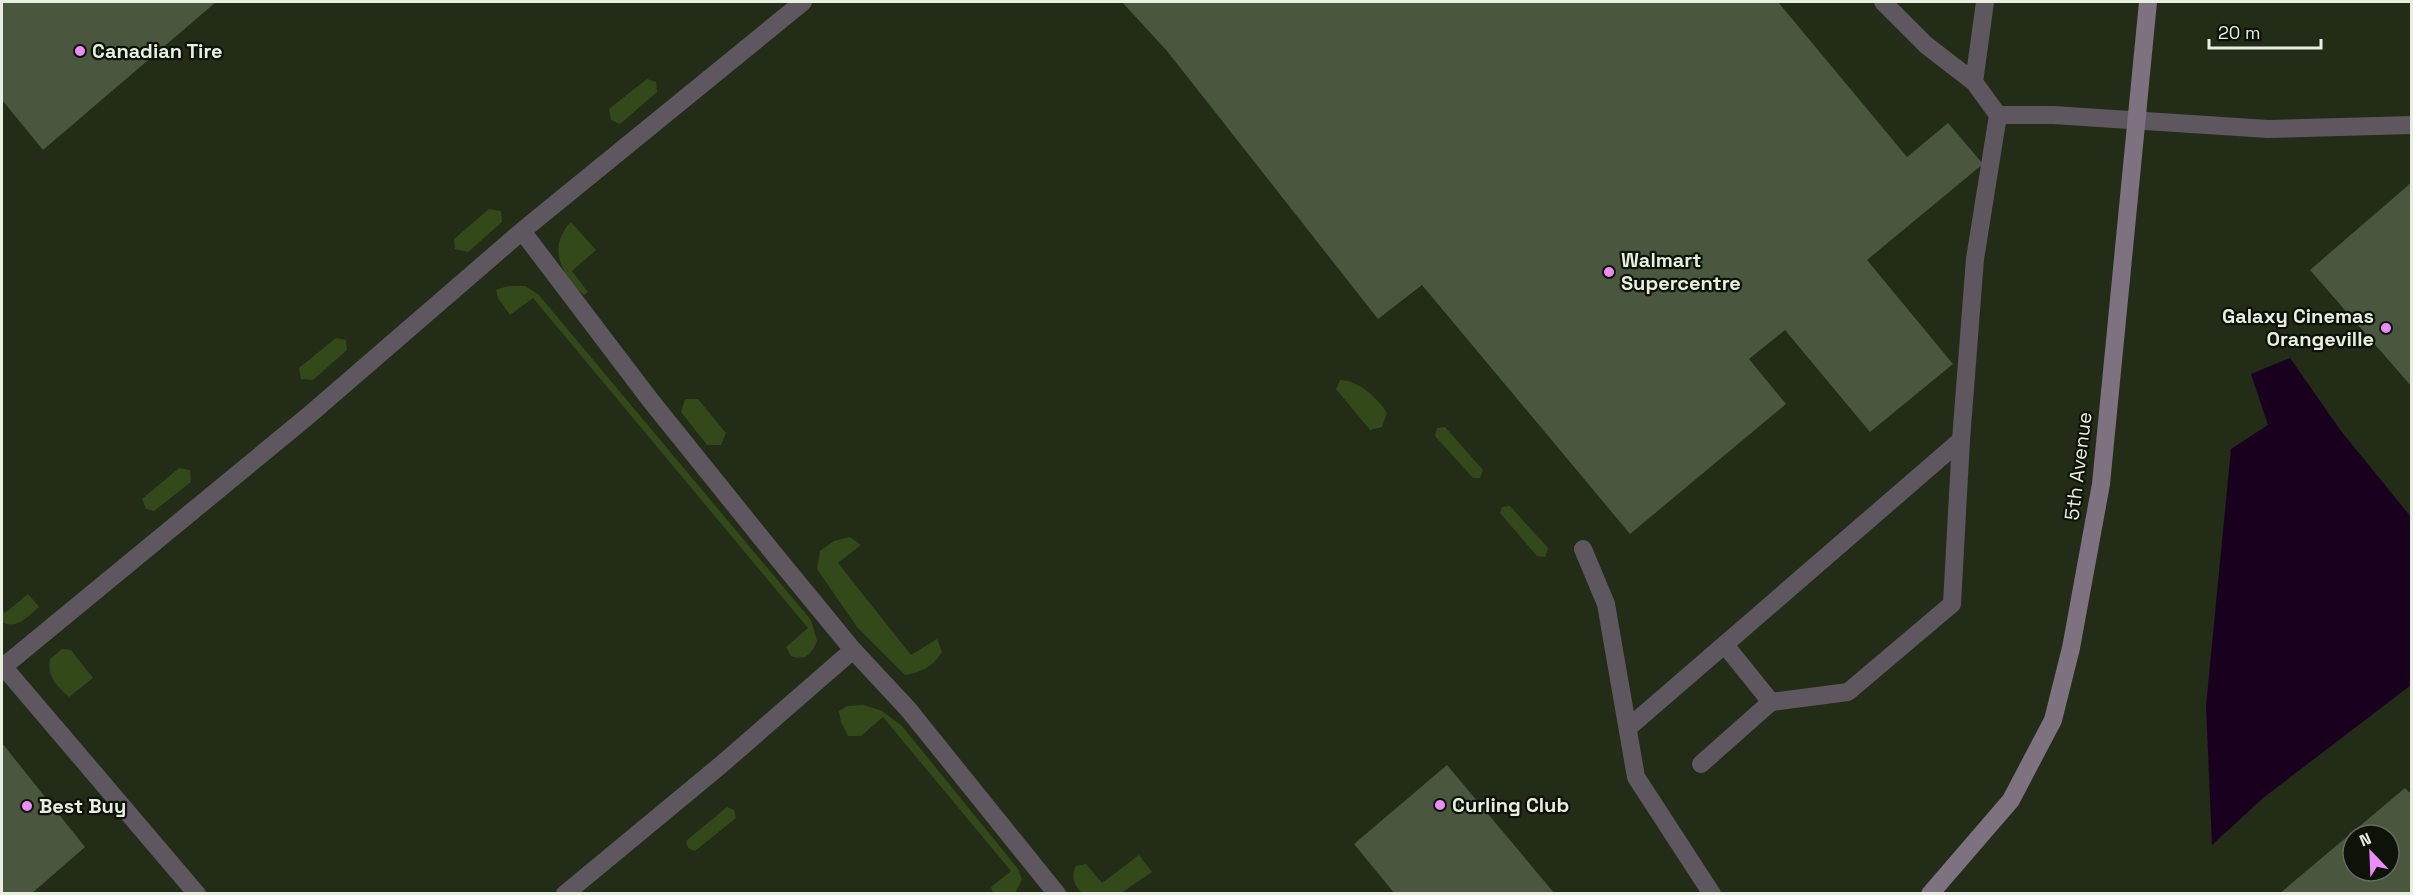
<svg xmlns="http://www.w3.org/2000/svg" width="2413" height="895" viewBox="0 0 2413 895" font-family="'Space Grotesk',sans-serif">
	<rect width="100%" height="100%" fill="#222c17"/>
	<path fill="#344919" d="M647,79L656,82L657,92L620,124L611,120L609,109Z
		M489,209L501,211L502,222L468,252L455,249L454,239Z
		M571,222L596,250L572,271L588,292L584,295C561,276 547,246 571,222Z
		M508,286H525L538,294L811,620L817,641C811,655 805,661 791,656L786,647L808,628L533,298L510,315L498,298L496,290Z
		M336,338L346,340L347,350L313,380L301,379L299,368Z
		M1340,380C1358,380 1378,398 1387,413L1382,427L1370,430L1336,389Z
		M685,399H698L726,433L721,445H707L681,412Z
		M1445,427L1483,470L1480,478H1473L1435,436L1437,428Z
		M179,468L190,470L191,482L154,511L146,509L142,499Z
		M1510,506L1548,548L1545,557L1537,556L1500,513L1502,507Z
		M850,537L861,545L838,563L911,655L937,639L942,652C932,667 923,672 905,675L857,627L817,569L820,551L834,541Z
		M28,594L39,607C27,617 17,630 2,622V609L5,613Z
		M62,649L71,650L93,678L69,697C56,685 47,677 50,659Z
		M864,705L882,711L902,726L1018,869L1022,880L1015,893H993L991,887L1011,871L883,717L861,736H848L841,722L839,711L847,706Z
		M727,807L734,810L736,818L695,851L688,848L686,841Z
		M1139,855L1152,872L1121,893H1082C1073,884 1071,877 1076,866L1086,864L1102,883Z"/>
	<path fill="#1a001f" d="M2290,358L2341,431L2411,517V685L2263,798L2212,845L2206,706L2231,449L2268,425L2251,374Z"/>
	<path fill="#4b563f" fill-rule="evenodd" d="M2,2H216L43,150L2,100Z
		M1122,2H1778L1907,157L1948,123L1983,164L1867,260L1953,364L1870,432L1785,330L1749,359L1786,404L1630,534L1422,285L1378,319L1167,51Z
		M2412,182V387L2310,270Z
		M2,743L85,847L31,894H2Z
		M1447,765L1555,894H1395L1354,844Z
		M2405,788L2412,795V894H2279ZM2353,835H2389V871H2353Z"/>
	<g fill="none" stroke-linecap="round" stroke-linejoin="round">
		<path stroke="#5f5760" stroke-width="18" d="M1883,2L1926,45L1974,82L1998,115H2053L2268,129L2412,125
			M1974,82L1985,2
			M522,231L651,401L775,555L853,650L908,709L1057,894
			M1961,440L1975,259L1998,115
			M1583,549L1606,604L1636,777L1712,894
			M1725,645L1771,702
			M2,665L197,894
			M3,667L308,416L522,231L803,2
			M1628,728L1961,440L1952,604L1848,692L1771,702L1701,764"/>
		<path stroke="#5f5760" stroke-width="18" d="M565,894L722,764L853,650"/>
		<path stroke="#7e7180" stroke-width="18" d="M1930,894L2011,800L2053,720L2071,648L2101,484L2148,2"/>
	</g>
	<g fill="#ec8cfb" stroke="#0e1309" stroke-width="2">
		<circle cx="80" cy="51" r="6"/>
		<circle cx="1609" cy="272" r="6"/>
		<circle cx="2386" cy="328" r="6"/>
		<circle cx="1440" cy="805" r="6"/>
		<circle cx="27" cy="806" r="6"/>
	</g>
	<g text-anchor="middle" stroke-width="4.5" stroke-linejoin="round" paint-order="stroke">
		<g font-size="20" font-weight="bold" fill="#e8efe1" stroke="#0e1309" text-anchor="start">
			<text x="92" y="58">Canadian Tire</text>
			<text x="1621" y="267">Walmart<tspan x="1621" dy="23">Supercentre</tspan></text>
			<text x="2374" y="323" text-anchor="end">Galaxy Cinemas<tspan x="2374" dy="23">Orangeville</tspan></text>
			<text x="1452" y="812">Curling Club</text>
			<text x="39" y="813">Best Buy</text>
		</g>
		<g font-size="20" fill="#e8efe1" stroke="#0e1309">
			<text transform="translate(2078 466) rotate(-83)" y="7">5th Avenue</text>
		</g>
	</g>
	<rect width="2413" height="895" fill="none" stroke="#e8efe1" stroke-width="6"/>
	<g transform="translate(2371 853) rotate(337)"><circle r="28" fill="#0e1309" stroke="#656b5f" stroke-width="1.5"/>
	<path d="M0-4.5L10 22L0 15L-10 22Z" fill="#ec8cfb"/>
	<text y="-9" font-size="16" font-weight="bold" text-anchor="middle" fill="#e8efe1">N</text>
	</g>
	<path d="M2209 39v9h112v-9" fill="none" stroke="#e8efe1" stroke-width="3"/>
	<text x="2218" y="39" font-size="18" fill="#e8efe1" stroke="#0e1309" stroke-width="4.5" paint-order="stroke">20 m</text>
</svg>
